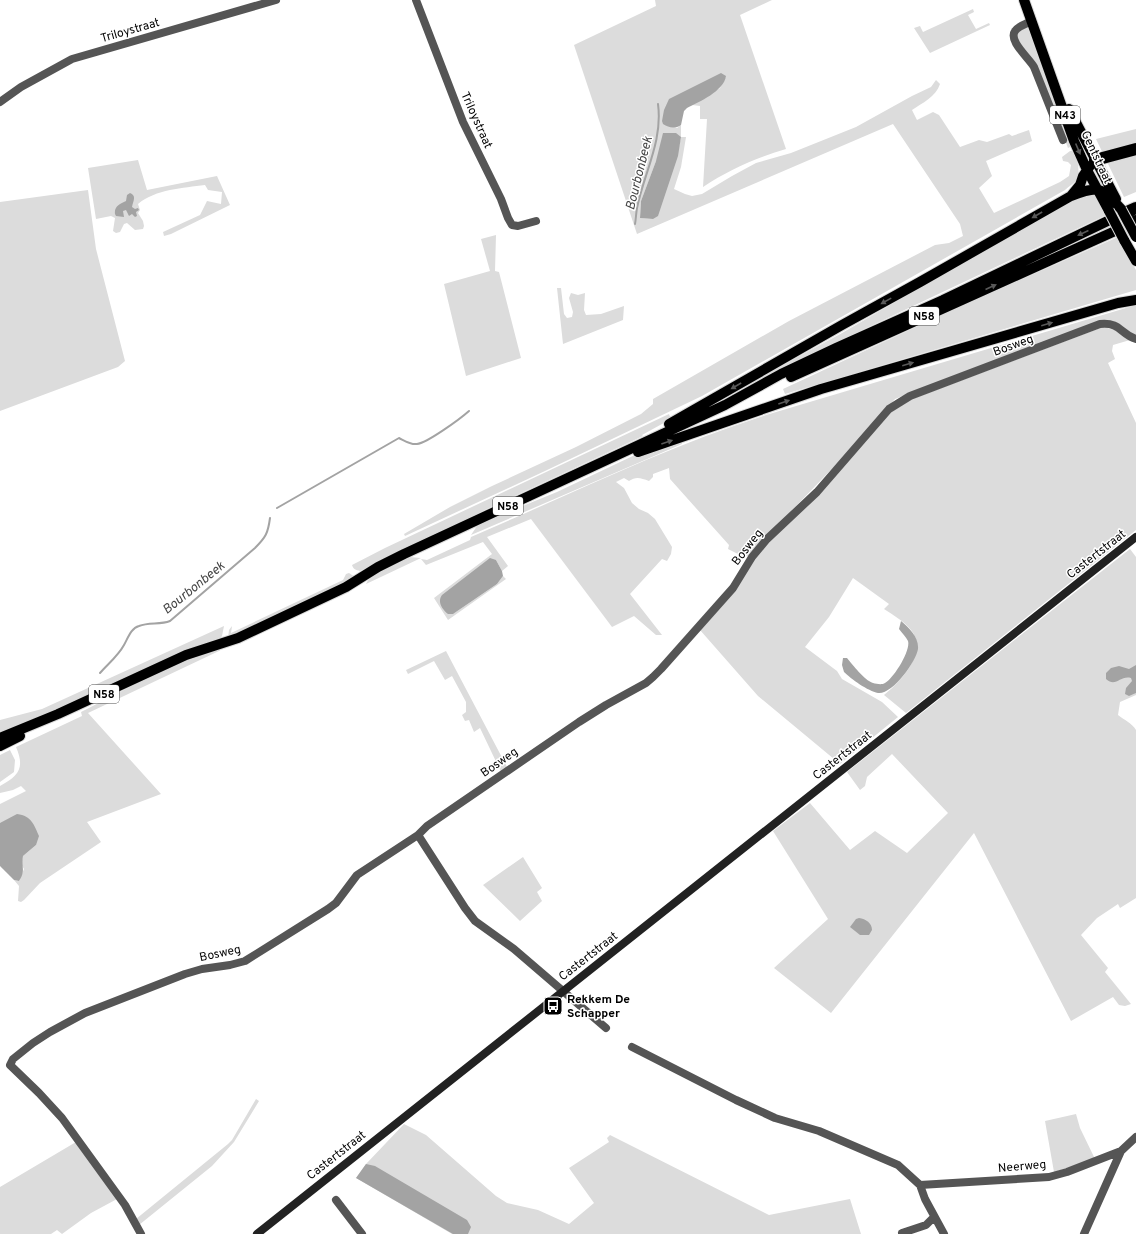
<svg xmlns="http://www.w3.org/2000/svg" width="1136" height="1234" viewBox="0 0 1136 1234" font-family="Overpass,sans-serif">
	<rect width="100%" height="100%" fill="#fff"/>
	<path fill="#dcdcdc" fill-rule="evenodd" d="M655,0H772L740,15L786,149C756,158 729,170 703,187L707,119H700V106L692,105L720,88L726,76L665,125L677,128L681,125V137H686L681,167L674,189L685,194L692,196L702,194L732,176L756,163L791,153L856,127L912,96L931,87L936,80L940,84C936,97 922,103 912,110L917,120L933,112L939,115L960,147L979,140L987,142L1009,134L1012,136L1029,130L1032,141L986,161L992,176L979,188L994,213L1060,182L1069,176L1071,165L1068,162L1063,161L1062,157L1070,151H1073C1078,160 1081,172 1076,181C1073,184 1068,187 1065,190L702,396L545,471L405,536L404,534L450,507L492,486L576,447L641,414L653,404V399L789,321L935,245L949,243L963,236L960,224L893,124L637,234L574,45L656,6ZM681,137C676,166 664,192 653,219L640,218L641,201L656,161Z
		M973,9L974,12L968,15L976,29L989,23L990,25L930,53L914,28L920,26L923,32Z
		M1025,27L1028,28L1051,92L1072,146L1068,148L1041,78L1017,43L1016,34Z
		M1136,129V192L1124,197L1096,139Z
		M138,160L147,190L217,176L230,205L171,234L164,236L163,232L200,215L207,201L221,204L222,192L208,190L205,185C183,188 156,189 138,204L140,210L138,213L143,221L144,226L143,229L135,230L127,223L124,224L120,232L116,233L113,231L115,218L111,216L96,219L88,168Z
		M88,190L96,249L125,361L118,367L0,411V202Z
		M1091,192L1096,195L1106,215L790,364L788,366L763,376L842,333L1074,198Z
		M496,235L495,271L499,272L521,358L466,376L444,284L490,271L481,239Z
		M1118,237L1136,270V290L785,394L783,389L963,305Z
		M557,288H561L564,314L567,318L572,317L573,312L569,298L571,293L578,295L585,293L584,310L586,315L601,314L624,306L623,320L563,344Z
		M1136,305V336L1130,333L1120,324L1086,328L905,395L895,399L849,451L748,556L738,554L728,549L729,545L670,479L669,468L653,474V477L649,481C641,478 636,476 629,481L624,478L616,482L624,488L632,503L639,509L648,513L655,519L669,542L672,547L671,554L667,561L662,559L630,594L662,635H656L634,616L612,627L531,519L487,537L508,566L502,571L496,560L453,614L497,584L503,576L506,579L448,620L434,598L492,554L483,542L426,565L421,559L427,560L470,540L471,537C569,495 665,447 766,415Z
		M1103,327L1116,330L1130,340L1113,345L1112,351L1115,359L1108,363L1136,423V530L906,713L884,695C900,682 929,652 911,630C904,621 893,615 884,609L889,604L853,578L829,617L805,647L837,671L842,679L882,702L898,717L840,764L758,696L700,630L758,553L888,414L912,399Z
		M669,414L671,419L642,435L643,436L491,507L427,539L360,571C356,570 353,569 352,565L385,548Z
		M681,439L682,444L471,535L477,526L488,520L557,492L639,453Z
		M1130,549L1136,557V695L1120,702L1118,715C1124,720 1132,723 1136,730V898L1120,908L1118,904L1097,918L1081,935L1108,968L1105,972L1131,1004L1125,1006L1119,1005L1113,997L1071,1021L974,833L831,1013L774,968L828,919L773,831L810,803L850,850L875,831L907,853L948,813L892,754L867,777L865,786L860,790L847,772Z
		M409,557L421,558L366,584C373,570 395,564 409,557Z
		M349,573L355,577L324,593L228,638L229,630L232,626L231,633L343,580L346,574Z
		M224,626L222,636L220,639L0,735V720L42,709Z
		M219,649L220,650L219,651L88,713L161,794L87,822L101,842L40,883L24,900L21,902L18,901L19,886L14,880L19,881L24,869L21,864L23,856L36,845L0,823V804L26,791L21,786L13,790L0,793V786C19,776 25,768 16,747L82,716L81,712L167,668L191,658Z
		M446,651L507,767L501,772L480,728L474,732L469,720L465,721L462,715L466,712V702L452,676L445,680L434,661L408,674L406,670Z
		M10,750L15,760L14,772L0,782V755Z
		M523,857L542,888L537,892L542,901L520,921L483,885Z
		M256,1099L259,1101L234,1142L212,1166L139,1225L136,1219L228,1144L232,1140Z
		M1076,1114L1080,1128L1095,1159L1054,1172L1045,1121Z
		M404,1124L426,1135L496,1196L507,1203L538,1210L569,1224L594,1203L569,1168L609,1142L607,1138L610,1135L769,1215L850,1199L861,1234H452L351,1175L356,1178L366,1164Z
		M76,1142L117,1199L91,1213L62,1234L57,1230L51,1234H0V1187Z"/>
	<path fill="#a3a3a3" d="M721,73L726,76C724,91 699,102 687,108L684,111L681,125C675,129 669,128 663,124L662,121L664,110L669,99Z
		M663,133H676L681,137L678,156L658,216L653,219L640,218L641,201L656,161Z
		M130,193C137,196 133,201 132,207L135,209L138,208L139,210L136,212L137,216L135,217L132,214L129,216L126,210L123,211L124,217L116,216L115,214C114,206 120,204 126,201L127,195Z
		M490,558L496,560L502,571L503,576L497,584L453,614H448C442,609 437,602 442,595Z
		M901,621C909,628 919,637 918,649C916,662 892,695 878,693C868,691 851,679 844,672L842,665L843,658H847C853,665 864,680 873,683C877,684 882,685 885,683C893,679 911,651 908,641C906,637 902,633 899,629Z
		M1136,665V693L1129,696L1125,694L1126,688L1132,681L1131,678C1120,675 1116,688 1106,679V673L1111,668L1119,666L1129,669Z
		M17,814C32,816 34,825 39,836L36,845L23,856C21,867 26,871 19,881L14,880L0,866V823Z
		M859,918C866,919 872,923 872,930L869,935H860L850,927L856,919Z
		M366,1164L375,1166L467,1220L471,1227L468,1234H453L356,1178Z"/>
	<g fill="none" stroke-linecap="round" stroke-linejoin="round">
		<path stroke="#a3a3a3" stroke-width="2" d="M635,224C636,219 636,213 637,208C644,173 663,141 658,104
			M277,508L399,438C405,441 411,445 417,444C427,443 460,419 469,411
			M100,673C108,664 118,656 124,645C128,638 131,628 139,626C149,622 160,625 170,621L255,548C266,537 268,533 270,518"/>
		<g stroke="#dbdbdb" stroke-width="12">
			<path id="primary" d="M1024,0L1074,141L1087,170L1109,211
				M1069,109L1116,199
				M1071,196L1080,185L1083,176L1090,166
				M1124,240L1136,261
				M791,377L1124,227
				M669,424L842,325L920,282L1071,196C1100,185 1101,187 1121,209
				M638,452L821,389L1118,303L1136,300
				M0,738L58,714L186,655L238,638L346,587L378,567L404,554L725,405L781,374L836,348L943,300L1118,216
				M0,746L20,736"/>
		</g>
		<g stroke="#dbdbdb" stroke-width="14">
			<path id="highway" d="M1095,160L1136,149
				M1118,216L1136,208
				M1124,227L1136,221"/>
		</g>
		<path stroke="#555" stroke-width="8" d="M416,0L463,122L501,199L508,218L512,225L518,226L536,221
			M1032,21C1026,24 1018,26 1015,31C1008,41 1029,58 1034,67L1063,140
			M0,102L21,87L72,59L276,0
			M418,835L465,908L475,921L514,949L606,1028
			M632,1047L736,1100L775,1118L819,1131L898,1165L920,1185L925,1199L944,1234
			M920,1185L1049,1177L1067,1172L1121,1151
			M336,1200L362,1234
			M902,1233L926,1225L934,1217
			M141,1234L125,1205L62,1118L39,1093L10,1065L13,1059L33,1043L50,1032L85,1013L185,974L202,969L230,965L245,961L328,909L336,903L357,875L418,835L427,826L579,722L606,705L646,683L653,677L661,669L733,588L752,557L767,539L817,492L889,409L910,396L1100,324C1121,322 1120,334 1136,339
			M1084,1234L1121,1151L1136,1137"/>
		<path stroke="#222" stroke-width="8" d="M257,1234L1136,537"/>
		<use href="#primary" stroke="#000" stroke-width="10"/>
		<use href="#highway" stroke="#000" stroke-width="12"/>
		<g stroke="#dbdbdb" stroke-width="12" stroke-linecap="butt">
			<path id="primary-bridge" d="M1121,209L1136,237
				M1109,211L1124,240"/>
		</g>
		<use href="#primary-bridge" stroke="#000" stroke-width="10"/>
	</g>
	<defs><path id="oneway-solid" d="M-6-.8H1V-3.2L6.5 0L1 3.2V.8H-6Z"/></defs>
	<g fill="#595959">
		<use href="#oneway-solid" transform="translate(1078 149) rotate(67)"/>
		<use href="#oneway-solid" transform="translate(1037 215) rotate(150)"/>
		<use href="#oneway-solid" transform="translate(1083 233) rotate(155)"/>
		<use href="#oneway-solid" transform="translate(991 287) rotate(-24)"/>
		<use href="#oneway-solid" transform="translate(886 301) rotate(151)"/>
		<use href="#oneway-solid" transform="translate(1047 324) rotate(-16)"/>
		<use href="#oneway-solid" transform="translate(908 364) rotate(-16)"/>
		<use href="#oneway-solid" transform="translate(736 386) rotate(150)"/>
		<use href="#oneway-solid" transform="translate(784 402) rotate(-19)"/>
		<use href="#oneway-solid" transform="translate(667 442) rotate(-19)"/>
	</g>
	<defs>
		<g id="bus-square" transform="scale(1)"><rect x="-9" y="-9" width="18" height="18" rx="4" fill="#000" stroke="#fff"/><path d="M-5-6H5V4H4V6H2V4H-2V6H-4V4H-5ZM-3.5-4V0h7V-4ZM-3.5 1.2v1.5H-2V1.2ZM2 1.2v1.5H3.5V1.2Z" fill="#fff"/></g>
	</defs>
	<g fill-rule="evenodd">
		<use href="#bus-square" x="553" y="1006"/>
	</g>
	<g text-anchor="middle" stroke-width="3" stroke-linejoin="round" paint-order="stroke">
		<g fill="#fff" stroke="#4c4c4c" stroke-width="1">
			<rect x="1050" y="106" width="30" height="18" rx="3"/>
			<rect x="909" y="307" width="30" height="18" rx="3"/>
			<rect x="493" y="497" width="30" height="18" rx="3"/>
			<rect x="89" y="685" width="30" height="18" rx="3"/>
		</g>
		<g font-size="11" font-weight="bold" fill="#000">
			<text x="1065" y="119">N43</text>
			<text x="924" y="320">N58</text>
			<text x="508" y="510">N58</text>
			<text x="104" y="698">N58</text>
		</g>
		<g font-size="12" fill="#000" stroke="#fff">
			<text transform="translate(130 30) rotate(-16)" y="4">Triloystraat</text>
			<text transform="translate(477 120) rotate(66)" y="4">Triloystraat</text>
			<text transform="translate(1097 157) rotate(65)" y="4">Gentstraat</text>
			<text transform="translate(1013 345) rotate(-20)" y="4">Bosweg</text>
			<text transform="translate(747 547) rotate(-52)" y="4">Bosweg</text>
			<text transform="translate(1096 554) rotate(-38)" y="4">Castertstraat</text>
			<text transform="translate(842 755) rotate(-38)" y="4">Castertstraat</text>
			<text transform="translate(499 762) rotate(-35)" y="4">Bosweg</text>
			<text transform="translate(220 953) rotate(-12)" y="4">Bosweg</text>
			<text transform="translate(588 956) rotate(-38)" y="4">Castertstraat</text>
			<text transform="translate(336 1155) rotate(-38)" y="4">Castertstraat</text>
			<text transform="translate(1022 1166) rotate(-5)" y="4">Neerweg</text>
		</g>
		<g font-size="12" font-weight="bold" fill="#000" stroke="#fff" text-anchor="start">
			<text x="567" y="1003">Rekkem De<tspan x="567" dy="14">Schapper</tspan></text>
		</g>
		<g font-size="13" font-style="italic" fill="#444" stroke="#fff">
			<text transform="translate(638 173) rotate(-76)" y="5">Bourbonbeek</text>
			<text transform="translate(193 587) rotate(-39)" y="5">Bourbonbeek</text>
		</g>
	</g>
</svg>
